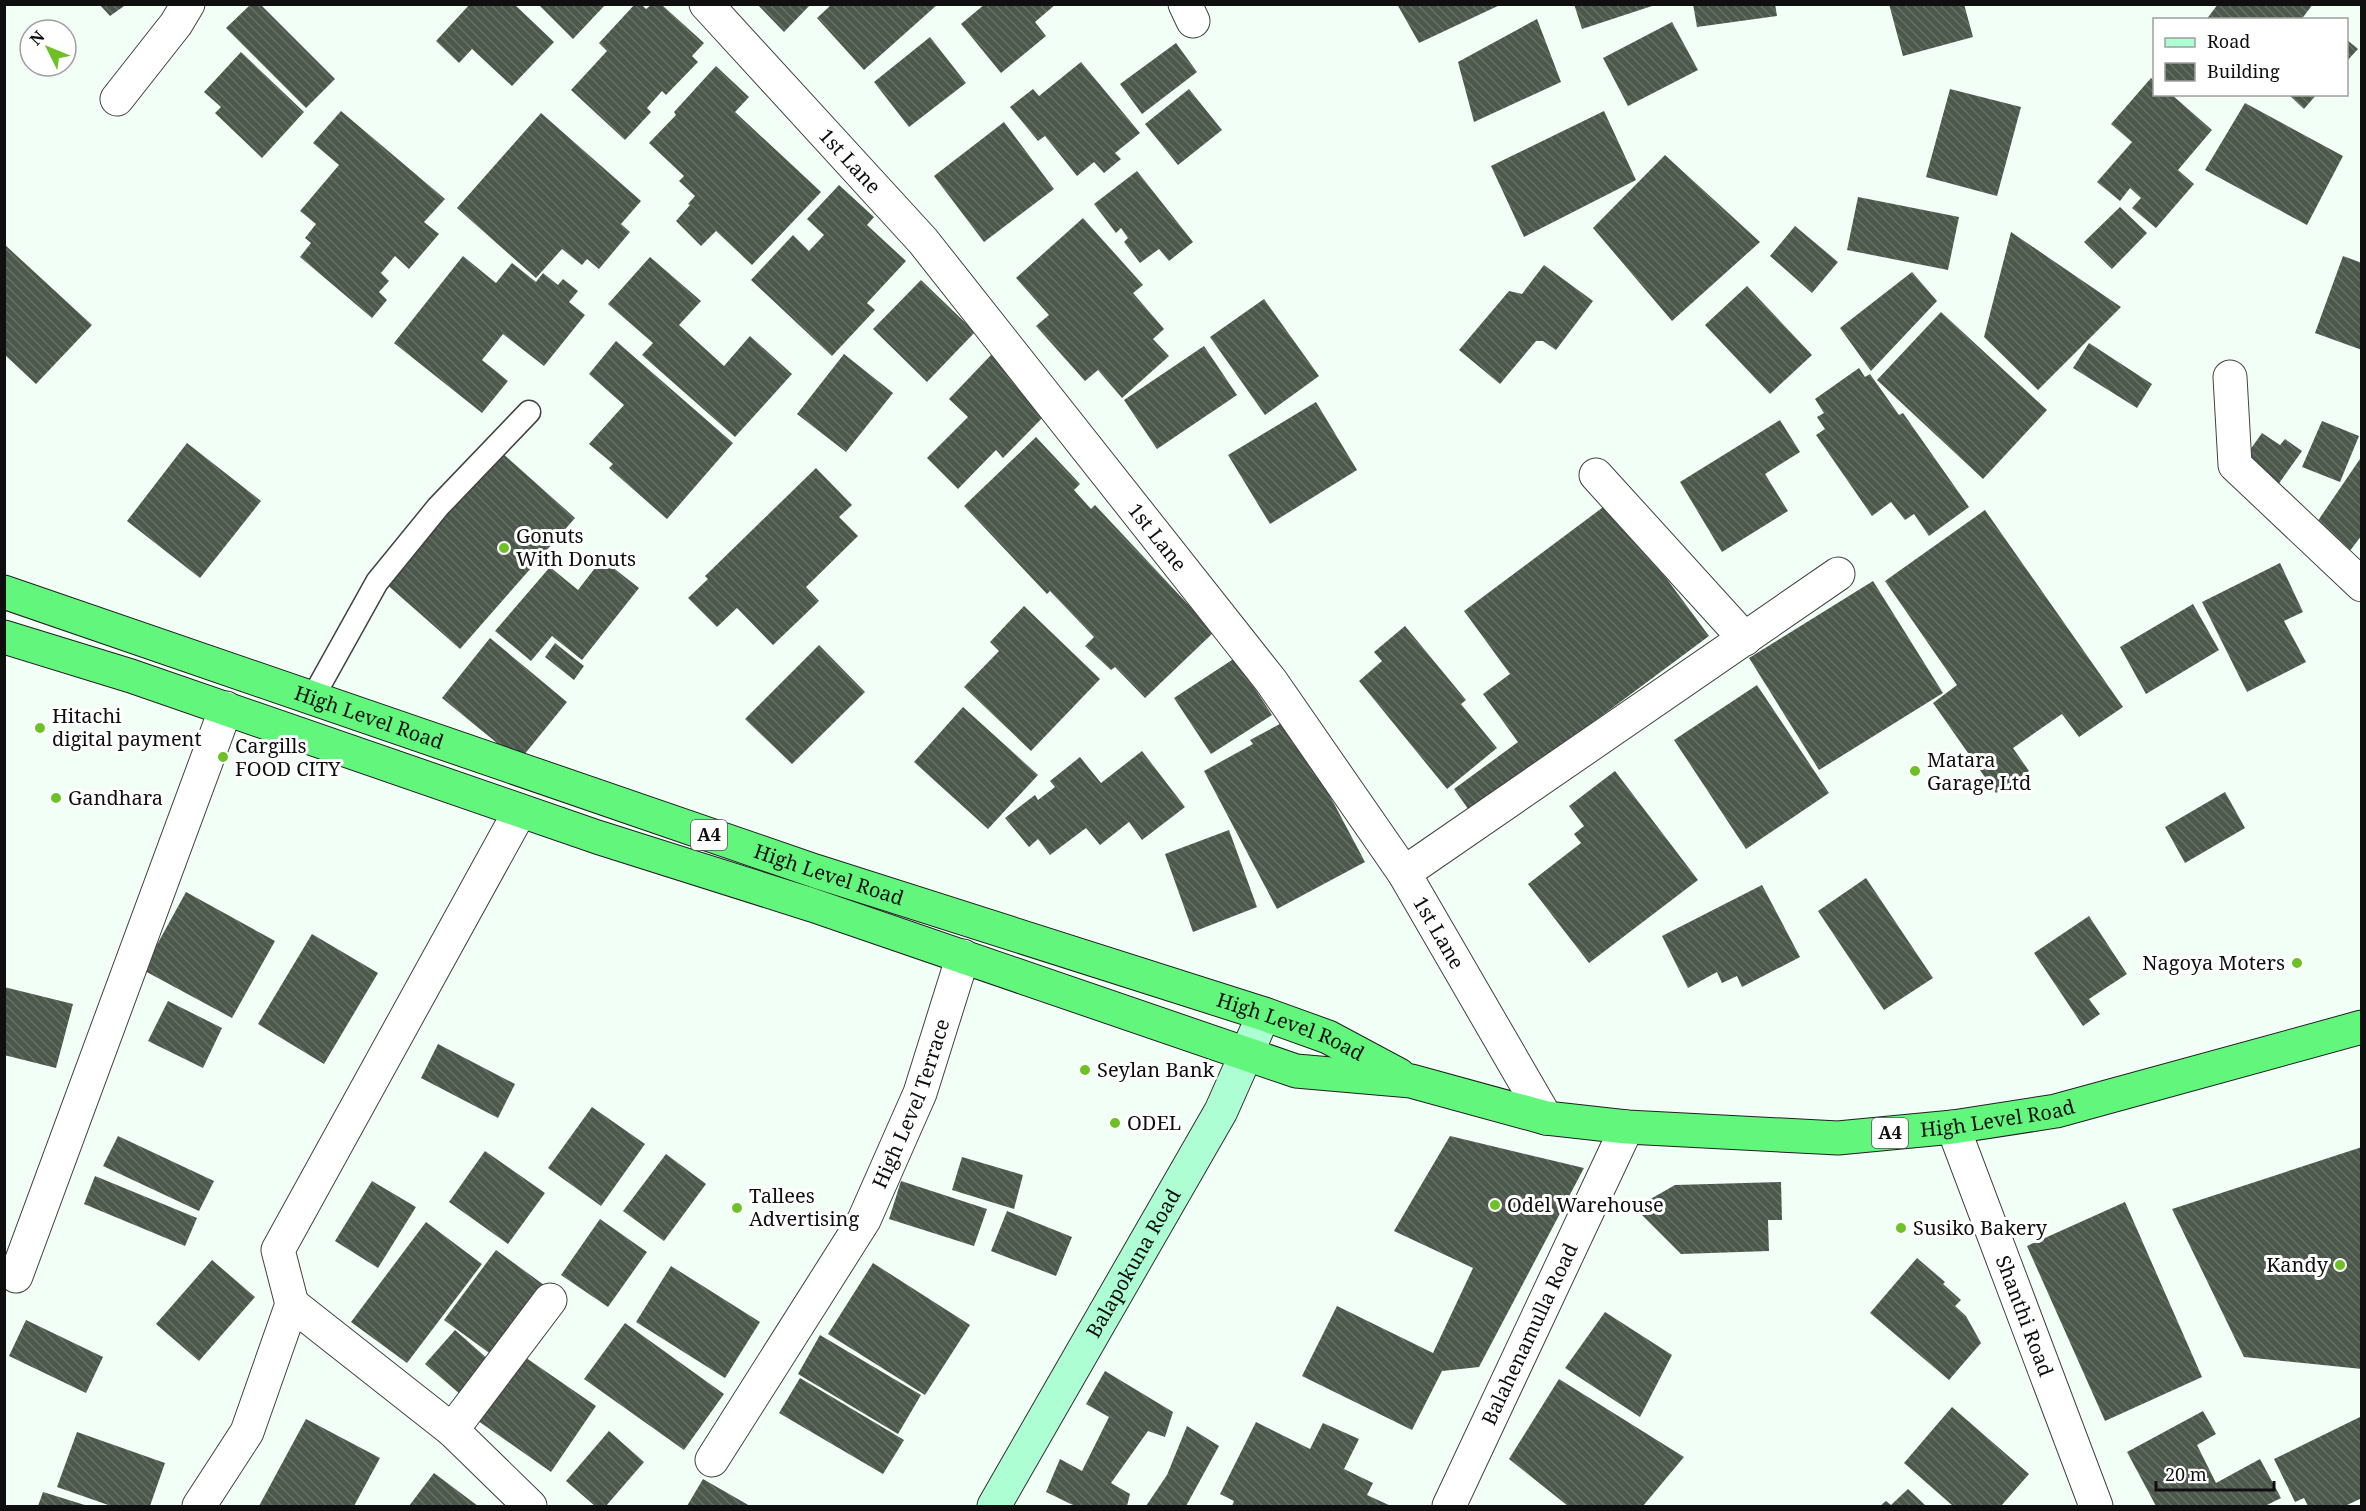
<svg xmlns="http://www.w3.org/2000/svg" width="2366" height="1511" viewBox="0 0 2366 1511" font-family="'Noto Serif',serif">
	<defs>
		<pattern id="building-back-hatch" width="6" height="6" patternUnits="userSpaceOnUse" patternTransform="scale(1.5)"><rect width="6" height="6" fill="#4c584c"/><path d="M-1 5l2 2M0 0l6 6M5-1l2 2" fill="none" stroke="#677067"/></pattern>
	</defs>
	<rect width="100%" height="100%" fill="#f2fff7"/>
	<path fill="url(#building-back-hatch)" d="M99,4H127L110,16Z
		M470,4H514L554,42L512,86L472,49L459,63L436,41Z
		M538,4H606L573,39Z
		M635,4H641L646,9L651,5H662L704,43L692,56L698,62L666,95L662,91L647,108L651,112L625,140L571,90L607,51L599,43Z
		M757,4H811L784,32Z
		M832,4H938L864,70L817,18Z
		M985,4H1056L1035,22L1046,36L1001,73L961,24Z
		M1397,4H1502L1419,43Z
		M1574,4H1655V5L1582,29Z
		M1693,4H1775L1777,16L1697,27Z
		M1889,4H1964L1973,37L1903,56Z
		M2218,4H2313L2301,20H2206Z
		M250,5H261L335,79L306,108L226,28Z
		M1537,19L1561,82L1474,122L1458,62Z
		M1672,22L1698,70L1628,106L1603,58Z
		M930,37L966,83L909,127L874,82Z
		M2346,39L2358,49L2346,62Z
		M1176,43L1197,72L1142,114L1120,84Z
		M241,52L304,112L262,158L215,113L221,107L204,92Z
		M1081,62L1140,133L1115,153L1121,159L1104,173L1094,162L1077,176L1045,136L1038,141L1010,107L1033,89L1039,96Z
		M716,66L749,97L735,112L821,192L752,265L716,231L701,246L676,221L690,205L688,204L695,196L679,181L684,176L649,143L676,115L674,112Z
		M2151,78L2154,81V94H2171L2212,130L2178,170L2194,184L2156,228L2132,208L2141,198L2130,188L2120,201L2097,182L2132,142L2111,124Z
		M1189,89L1222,130L1178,165L1145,124Z
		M1950,89L2021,107L1997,196L1926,177Z
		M2288,94H2317L2304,109Z
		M2245,103L2343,156L2307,225L2205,170Z
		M341,111L445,199L424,222L439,234L409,269L395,256L381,273L389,281L379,292L387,300L372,318L300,257L311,243L305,238L316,224L300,211L339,165L313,143Z
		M1604,111L1636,180L1524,237L1491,166Z
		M541,113L641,201L621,224L630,232L599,269L587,259L582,265L562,249L536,278L457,208Z
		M1004,122L1054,189L984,242L934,176Z
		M1665,155L1760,242L1672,321L1593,228Z
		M1137,171L1193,242L1169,261L1159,249L1140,263L1124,242L1128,238L1121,228L1116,233L1094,204Z
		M839,185L874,217L867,225L906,261L867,303L875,310L832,356L751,280L793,235L809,251L824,235L807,219Z
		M1858,197L1959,217L1948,270L1847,250Z
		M2120,207L2147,233L2112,269L2084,242Z
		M1083,218L1143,285L1133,293L1164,329L1153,339L1169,356L1122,398L1098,370L1085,381L1036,326L1049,315L1016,278Z
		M1795,226L1838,262L1812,293L1770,256Z
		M2011,232L2121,307L2038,390L1984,337Z
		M4,244L92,325L36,384L4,354Z
		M463,256L496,283L512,263L536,282L543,273L558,285L563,279L578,291L569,302L585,315L544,366L503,334L482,360L508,381L482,413L394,343Z
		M2343,256L2362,263V350L2315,333Z
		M650,257L701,301L679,325L724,366L750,336L792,374L735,437L642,355L653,343L608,304Z
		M1544,265L1593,301L1556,350L1543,341H1536L1500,384L1459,350L1509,291L1522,294Z
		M1912,272L1937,301L1871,371L1840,328Z
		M921,280L975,332L927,382L873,329Z
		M1747,286L1812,355L1770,394L1705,325Z
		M1264,299L1319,376L1265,415L1210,337Z
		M1941,312L2047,410L1983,479L1877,380Z
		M616,341L733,443L667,519L609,468L613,464L589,444L624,405L589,374Z
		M2089,343L2152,384L2137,408L2073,368Z
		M1204,346L1237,395L1157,449L1124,400Z
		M844,354L893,393L846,452L797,414Z
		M991,355L1049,411L1003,458L996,450L958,489L927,458L968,417L949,399Z
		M1859,368L1865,377L1870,374L1899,415L1903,413L1969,507L1929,536L1914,514L1905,520L1891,502L1872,516L1816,435L1825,429L1817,417L1824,413L1815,399Z
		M1316,402L1357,470L1270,524L1228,455Z
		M1780,420L1800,452L1765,474L1788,511L1722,552L1680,482Z
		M2322,421L2359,436L2340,482L2302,467Z
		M2262,433L2280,445L2285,439L2302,451L2275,489L2240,464Z
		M1036,437L1080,484L1074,490L1091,509L1095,505L1214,632L1145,698L1115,667L1111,670L1085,646L1094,637L1050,591L1047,594L964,506Z
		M187,443L261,501L200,578L127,521Z
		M500,451L575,518L460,649L384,582Z
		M2362,456V535L2349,552L2313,528Z
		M816,468L852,505L839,517L858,536L806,587L819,601L773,645L737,608L717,627L688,598L708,579L705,576Z
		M1610,502L1709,636L1471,813L1454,789L1518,742L1483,694L1510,674L1464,611Z
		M1985,510L2123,707L2079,737L2062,714L2013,748L2029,771L1996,793L1933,703L1957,685L1885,581Z
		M602,559L639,588L582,660L552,636L531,661L495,631L550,567L578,590Z
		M2280,563L2303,612L2284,621L2306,662L2247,692L2202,602Z
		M1873,581L1943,693L1819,770L1749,658Z
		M2193,604L2219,650L2146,694L2120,647Z
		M1024,606L1100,679L1031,751L964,687L999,651L990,642Z
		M1405,626L1466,700L1461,704L1497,748L1447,789L1359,681L1382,661L1374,652Z
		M490,638L567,702L519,761L442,698Z
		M555,643L584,666L574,680L545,657Z
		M819,645L865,692L792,764L745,719Z
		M1235,658L1272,715L1211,754L1174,698Z
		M1757,685L1829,793L1746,849L1674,740Z
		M963,707L1038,775L988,829L914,762Z
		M1289,719L1365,862L1277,909L1204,771L1253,744L1250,740Z
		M1142,751L1185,807L1142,840L1129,822L1100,845L1086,828L1050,855L1038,839L1029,847L1005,818L1035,795L1038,800L1055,787L1050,781L1080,757L1101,783Z
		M1615,771L1698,880L1589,963L1528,884L1581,843L1574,834L1584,826L1569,806Z
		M2225,792L2245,828L2185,863L2165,827Z
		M1229,830L1257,907L1193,932L1165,854Z
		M1866,878L1933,978L1884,1010L1818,911Z
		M1762,885L1800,957L1742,987L1737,976L1722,983L1717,972L1688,988L1662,936Z
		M186,892L275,941L232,1018L143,970Z
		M2089,916L2127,974L2089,999L2100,1014L2083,1026L2034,953Z
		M312,934L378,973L324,1064L258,1024Z
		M4,987L73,1004L56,1068L4,1055Z
		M168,1001L222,1028L203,1068L148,1041Z
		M438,1044L515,1084L498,1118L421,1078Z
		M592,1107L645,1144L601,1206L548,1168Z
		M118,1136L214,1181L199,1211L103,1166Z
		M1450,1136L1584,1168L1479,1367L1442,1371L1412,1430L1302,1376L1337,1306L1433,1353L1473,1268L1394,1231Z
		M2362,1147V1369L2244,1357L2172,1209Z
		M485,1151L545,1193L508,1244L449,1202Z
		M666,1154L706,1184L664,1241L623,1211Z
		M962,1157L1023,1175L1014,1209L952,1190Z
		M95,1176L197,1218L185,1246L84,1204Z
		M372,1181L416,1207L378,1268L335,1241Z
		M901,1181L987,1209L974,1246L889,1219Z
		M1781,1182L1782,1220H1768L1769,1251L1681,1254L1641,1214L1640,1205L1675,1185Z
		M2125,1202L2202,1377L2105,1421L2027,1246Z
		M1007,1211L1072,1237L1056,1276L991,1251Z
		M600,1219L647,1252L608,1307L561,1275Z
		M426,1222L482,1264L407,1363L351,1322Z
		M496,1250L544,1285L492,1355L444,1320Z
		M1917,1258L1945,1282L1943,1284L1961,1300L1955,1306L1966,1316L1981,1343L1949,1380L1870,1313Z
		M212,1260L255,1297L199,1361L156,1324Z
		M873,1263L970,1325L925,1395L828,1334Z
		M671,1266L760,1322L725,1378L636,1322Z
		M1605,1312L1672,1355L1640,1417L1565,1368Z
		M26,1320L103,1357L86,1393L9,1356Z
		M625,1323L724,1394L684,1450L584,1379Z
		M455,1330L489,1360L460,1394L425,1364Z
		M820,1335L921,1395L898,1434L798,1374Z
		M519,1353L596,1406L551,1472L474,1418Z
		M1105,1371L1173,1412L1165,1437L1148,1431L1111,1483L1130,1494L1127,1506H1075L1046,1492L1060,1459L1082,1471L1109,1417L1086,1404Z
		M800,1378L904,1440L883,1474L779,1413Z
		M1559,1379L1684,1457L1643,1506H1568L1509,1459Z
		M1952,1407L2029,1474L2001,1506H1953L1904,1463Z
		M2203,1411L2216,1434L2197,1445L2216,1483L2260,1459L2281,1498L2265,1506H2156L2127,1452Z
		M2362,1416V1498L2345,1506H2308L2304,1498L2295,1502L2274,1459Z
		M306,1419L380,1458L354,1506H259Z
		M1256,1422L1310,1449L1323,1423L1359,1439L1344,1469L1373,1483L1367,1495L1391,1506H1232L1234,1501L1220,1494Z
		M1187,1426L1219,1446L1186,1506H1146L1167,1475Z
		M609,1431L644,1462L606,1506H595L566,1481Z
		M77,1432L165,1463L150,1506H111L57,1487Z
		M434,1473L478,1506H409Z
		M703,1479L750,1506H687Z
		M1908,1489L1926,1506H1880L1886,1501L1891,1505Z
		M43,1492L88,1506H38Z"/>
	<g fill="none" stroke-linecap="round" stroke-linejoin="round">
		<g stroke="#424242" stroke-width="25">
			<path id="service" d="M313,697L377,582L438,507L529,412"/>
		</g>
		<g stroke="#424242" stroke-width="35">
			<g id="minor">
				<path id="s1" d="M706,4L923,241L1271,681L1404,873L1546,1118"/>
				<path d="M1185,4L1193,21"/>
				<path d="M117,99L176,24L188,4"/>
				<path d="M2230,377L2235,465L2362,585"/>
				<path d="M1596,475L1745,639"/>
				<path d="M1404,873L1838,574"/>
				<path id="s2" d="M1953,1127L2096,1506"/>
				<path d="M16,1276L226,708"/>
				<path d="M292,1304L452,1430L530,1506"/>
				<path d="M452,1430L550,1300"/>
				<path id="s3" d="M712,1460L864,1220L920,1093L963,956"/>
				<path d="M199,1506L247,1432L292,1304L278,1250L520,811"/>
				<path id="s4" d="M1449,1506L1627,1127"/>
			</g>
		</g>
		<g stroke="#313131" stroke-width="35">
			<g id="secondary">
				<path id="s5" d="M994,1506L1221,1111L1264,1014"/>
			</g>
		</g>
		<g stroke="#202020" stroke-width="35">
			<g id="trunk">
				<path id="s6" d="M4,592L815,871L1264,1014L1328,1037L1399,1075"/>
				<path id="s7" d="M4,637L131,676L597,837L812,905L1296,1071L1411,1081L1546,1118L1627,1127L1838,1138L1953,1127L2056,1111L2362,1027"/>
			</g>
		</g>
		<use href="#service" stroke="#fff" stroke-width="22"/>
		<use href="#minor" stroke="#fff" stroke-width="33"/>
		<use href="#secondary" stroke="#adfed3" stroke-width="33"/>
		<use href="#trunk" stroke="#62f67d" stroke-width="33"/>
	</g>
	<g fill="#6ec027" stroke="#fff" stroke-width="2">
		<circle cx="504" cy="548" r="6"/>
		<circle cx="40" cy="728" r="6"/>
		<circle cx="223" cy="757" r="6"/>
		<circle cx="1915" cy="771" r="6"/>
		<circle cx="56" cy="798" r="6"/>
		<circle cx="2297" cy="963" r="6"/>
		<circle cx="1085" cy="1070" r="6"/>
		<circle cx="1115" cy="1123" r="6"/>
		<circle cx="1495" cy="1205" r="6"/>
		<circle cx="737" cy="1208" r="6"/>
		<circle cx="1901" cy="1228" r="6"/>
		<circle cx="2340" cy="1265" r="6"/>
	</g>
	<g text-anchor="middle" stroke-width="6" stroke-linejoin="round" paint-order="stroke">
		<g fill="#fff" stroke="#575757" stroke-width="1.5">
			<rect x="691" y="820" width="36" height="30" rx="4.5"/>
			<rect x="1872" y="1118" width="36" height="30" rx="4.5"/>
		</g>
		<g font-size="18" font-weight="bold" fill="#0f0f0f">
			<text x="709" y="841">A4</text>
			<text x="1890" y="1139">A4</text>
		</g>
		<g font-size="20" fill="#0f0f0f" stroke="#fff">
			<text dy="7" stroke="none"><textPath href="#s1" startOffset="213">1st Lane</textPath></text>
			<text dy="7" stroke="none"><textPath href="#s1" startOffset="699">1st Lane</textPath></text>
			<text dy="7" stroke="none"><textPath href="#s6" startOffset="386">High Level Road</textPath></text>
			<text dy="7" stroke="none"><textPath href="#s6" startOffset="872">High Level Road</textPath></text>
			<text dy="7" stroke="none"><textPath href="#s1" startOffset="1185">1st Lane</textPath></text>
			<text dy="7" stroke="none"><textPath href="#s6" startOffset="1358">High Level Road</textPath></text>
			<text dy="7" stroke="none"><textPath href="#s3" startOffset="410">High Level Terrace</textPath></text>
			<text dy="7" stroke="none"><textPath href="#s7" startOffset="2072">High Level Road</textPath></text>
			<text dy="7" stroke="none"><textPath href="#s5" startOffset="280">Balapokuna Road</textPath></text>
			<text dy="7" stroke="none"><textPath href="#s2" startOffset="202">Shanthi Road</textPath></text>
			<text dy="7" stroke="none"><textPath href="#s4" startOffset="190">Balahenamulla Road</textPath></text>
		</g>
		<g font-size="20" fill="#0f0f0f" stroke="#fff" text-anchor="start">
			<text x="516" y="543">Gonuts<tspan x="516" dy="23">With Donuts</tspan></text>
			<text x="52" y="723">Hitachi<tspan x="52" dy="23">digital payment</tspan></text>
			<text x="235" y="753">Cargills<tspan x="235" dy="23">FOOD CITY</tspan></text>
			<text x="1927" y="767">Matara<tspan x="1927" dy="23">Garage Ltd</tspan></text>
			<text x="68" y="805">Gandhara</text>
			<text x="2285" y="970" text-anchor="end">Nagoya Moters</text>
			<text x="1097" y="1077">Seylan Bank</text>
			<text x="1127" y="1130">ODEL</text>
			<text x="749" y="1203">Tallees<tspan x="749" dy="23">Advertising</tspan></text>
			<text x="1507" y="1212">Odel Warehouse</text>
			<text x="1913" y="1235">Susiko Bakery</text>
			<text x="2328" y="1272" text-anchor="end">Kandy</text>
		</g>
	</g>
	<rect width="2366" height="1511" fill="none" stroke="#0f0f0f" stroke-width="12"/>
	<rect x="2153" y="18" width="195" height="78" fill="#ffffff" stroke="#9f9f9f" stroke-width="1.5"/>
	<rect x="2165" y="38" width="30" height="9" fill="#adfed3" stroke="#9f9f9f" stroke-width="1.5"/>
	<text x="2207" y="48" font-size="18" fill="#0f0f0f">Road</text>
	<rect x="2165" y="63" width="30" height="18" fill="url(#building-back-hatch)" stroke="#9f9f9f" stroke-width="1.5"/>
	<text x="2207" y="78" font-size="18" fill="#0f0f0f">Building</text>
	<g transform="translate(48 48) rotate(313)"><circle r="28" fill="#ffffff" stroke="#9f9f9f" stroke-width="1.5"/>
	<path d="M0-4.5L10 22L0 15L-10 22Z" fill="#6ec027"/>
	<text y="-9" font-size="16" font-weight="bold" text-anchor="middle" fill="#0f0f0f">N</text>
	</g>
	<path d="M2156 1481v9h118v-9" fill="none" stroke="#0f0f0f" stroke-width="3"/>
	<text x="2165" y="1481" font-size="18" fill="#0f0f0f" stroke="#ffffff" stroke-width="4.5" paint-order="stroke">20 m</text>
</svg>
